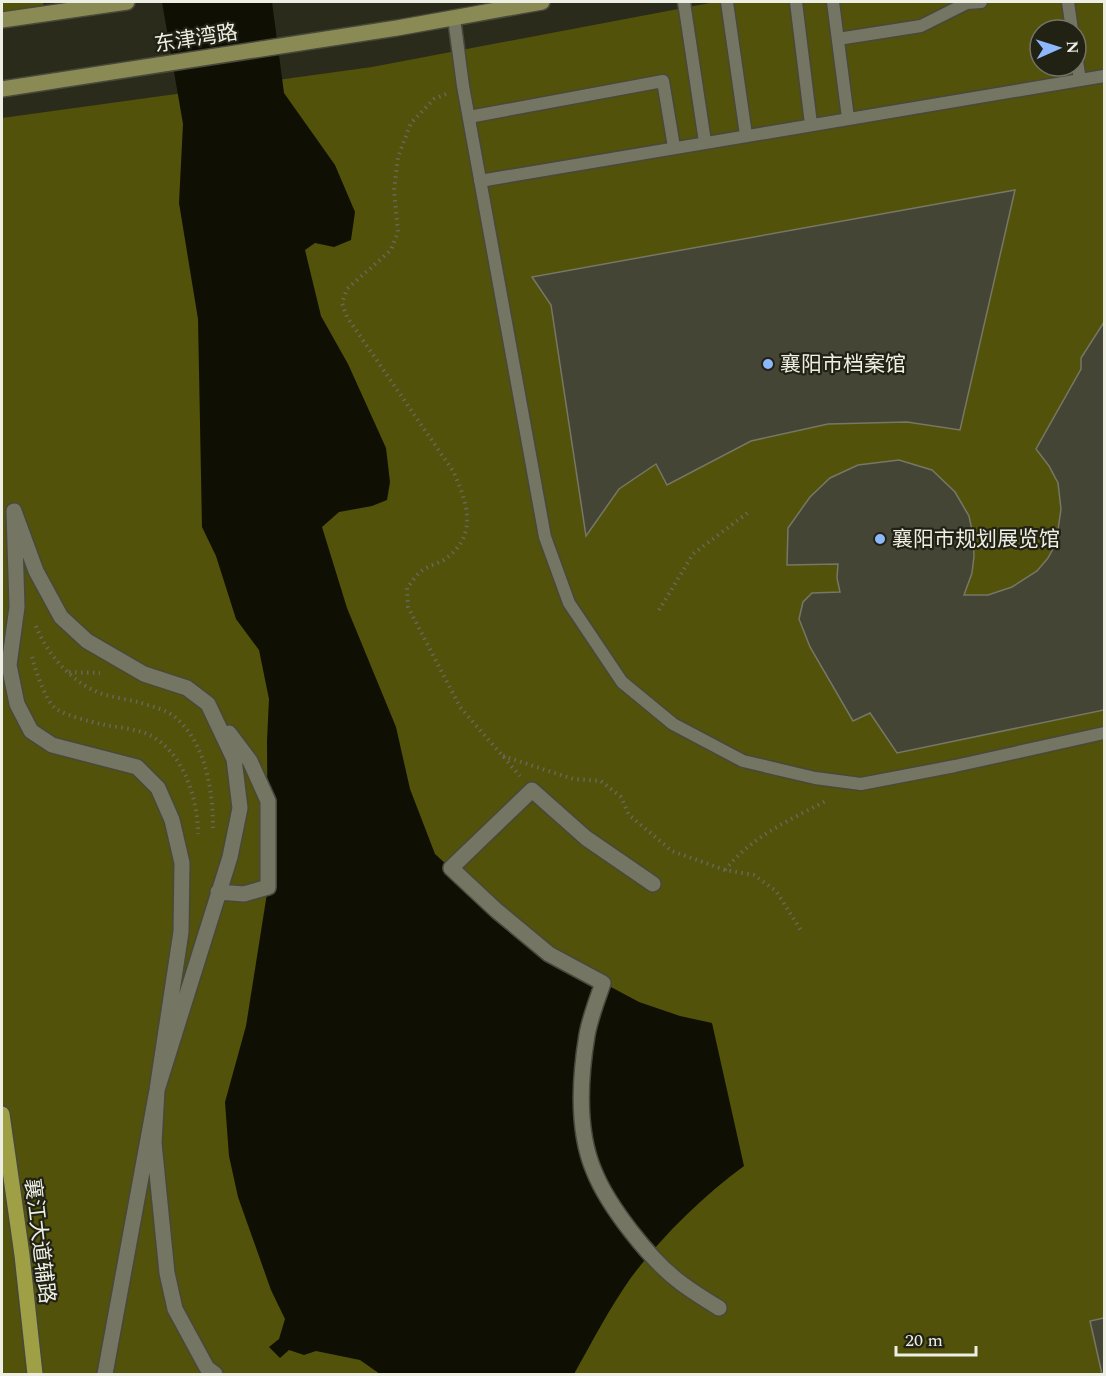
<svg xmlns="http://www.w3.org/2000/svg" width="1106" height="1376" viewBox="0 0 1106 1376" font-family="Spectral,'Noto Sans SC',serif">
	<rect width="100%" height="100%" fill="#2b2b1c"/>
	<path fill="#52520a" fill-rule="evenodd" d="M2,2H43L45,14L2,20Z
		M715,2H1104V1374H2V118L372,67ZM1040,30H1076V66H1040Z"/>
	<path fill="#0f0f04" d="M162,2H272L284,93L335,165L355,212L351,240L334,247L315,243L305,250L321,316L348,364L386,448L390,482L387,500L372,506L339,512L322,527L347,608L396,727L410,789L435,854L496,910L549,954L639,1002L680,1016L712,1023L744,1166C702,1197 661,1237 630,1279C609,1309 592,1342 574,1374H380L360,1360L316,1351L304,1355L289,1350L280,1358L269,1347L279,1339L285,1319L271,1290L238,1197L229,1156L225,1102L246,1026L268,887L267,741L269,699L259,650L236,619L216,556L202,527L198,319L179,203L183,124Z"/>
	<path fill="#444535" stroke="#767765" stroke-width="1.5" d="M1015,190L960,430L907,422L828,424L751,441L667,485L656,464L619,489L586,536L551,305L532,277Z
		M1104,322V710L897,753L870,713L853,721L810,647L799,619L803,602L812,593L840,592L837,578L838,564L787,565L788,528L810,497L830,478L858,465L899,460L932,470L955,492L969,516L973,535L974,556L972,573L964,595H988L1012,587L1037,571L1048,558L1056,543L1061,509L1058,483L1049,466L1036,449L1081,369V358Z
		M1104,1318V1374H1102L1090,1321Z"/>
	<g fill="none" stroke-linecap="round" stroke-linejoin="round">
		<g stroke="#48483b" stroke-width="15">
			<path id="lane" d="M684,2L705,142
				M727,2L746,135
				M796,2L811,124
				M833,2L848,118
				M1068,2L1072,30
				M454,18L463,86L545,537L569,603L622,682L673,724L743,761L815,778L861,784L955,766L1104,733
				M838,39L921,26L967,3L981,2
				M1076,55L1080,80
				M469,117L663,81L674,147
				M480,181L1104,76"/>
		</g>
		<g stroke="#48483b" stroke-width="18">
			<path id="street" d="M653,884L586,838L532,790L451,868L496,910L549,954L603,983C597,1000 590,1018 587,1035C580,1077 577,1131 594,1171C608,1206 650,1260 681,1283C693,1292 706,1300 719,1308
				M218,892L244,894L268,887V801L250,761L229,733
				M105,1374L157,1090L181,932L182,863L172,820L158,788L137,767L52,745L31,731L17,704L9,665L17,607L14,511L36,571L61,617L87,641L144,674L187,688L208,704L234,759L240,808L230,857L157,1090L154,1143L167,1273L175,1309L207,1368L215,1374"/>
		</g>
		<g stroke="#48483b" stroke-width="18">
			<path id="secondary" d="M2,20L127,2
				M2,89L397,28L542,2"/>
		</g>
		<g stroke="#48483b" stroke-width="18">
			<path id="primary" d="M2,1114L22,1255L35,1374"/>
		</g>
		<path stroke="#67685a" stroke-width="4" stroke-dasharray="1.5 4.5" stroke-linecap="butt" d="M446,94L434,99L411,123L398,157L394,190L398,232L391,250L347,289L342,303L347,317L453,471C466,500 479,532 448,557C440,564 427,565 419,573C415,577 411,583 407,588L408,607L460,707L520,776
			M659,610L693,554L750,511
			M36,626C47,654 70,680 97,692C110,697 125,699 138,702C150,706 166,709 176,718C206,744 213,791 213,828
			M32,657C35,669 45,699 54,707C60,714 91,722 101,724C114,727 129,728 142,732C181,745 198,796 198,834
			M69,672L100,673
			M503,756L573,779L601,781L621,797L629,815L672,851L725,870L754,875L776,891L802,932
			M725,870C751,837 791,819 828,800"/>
		<use href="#lane" stroke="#747563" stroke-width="12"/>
		<use href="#street" stroke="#747563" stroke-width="15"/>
		<use href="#secondary" stroke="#8a8b54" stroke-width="15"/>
		<use href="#primary" stroke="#9fa046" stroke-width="15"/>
	</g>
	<g fill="#8eb8fd" stroke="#212213" stroke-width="2">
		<circle cx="768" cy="364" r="6"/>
		<circle cx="880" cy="539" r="6"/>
	</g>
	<g text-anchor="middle" stroke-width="4.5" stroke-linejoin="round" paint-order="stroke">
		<g font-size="21" fill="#edeee4" stroke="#212213">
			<text transform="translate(196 38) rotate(-9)" y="7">东津湾路</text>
			<text transform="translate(40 1241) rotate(83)" y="7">襄江大道辅路</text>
		</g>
		<g font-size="21" fill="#edeee4" stroke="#212213" text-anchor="start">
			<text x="780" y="371">襄阳市档案馆</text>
			<text x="892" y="546">襄阳市规划展览馆</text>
		</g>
	</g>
	<rect width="1106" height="1376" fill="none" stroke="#edeee4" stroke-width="6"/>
	<g transform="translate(1058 48) rotate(87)"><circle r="28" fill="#212213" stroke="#737467" stroke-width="1.5"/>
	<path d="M0-4.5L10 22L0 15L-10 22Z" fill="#8eb8fd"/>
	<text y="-9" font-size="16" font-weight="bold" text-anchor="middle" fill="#edeee4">N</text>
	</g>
	<path d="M896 1346v9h80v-9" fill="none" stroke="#edeee4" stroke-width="3"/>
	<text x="905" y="1346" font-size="18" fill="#edeee4" stroke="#212213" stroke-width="4.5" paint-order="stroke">20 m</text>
</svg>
